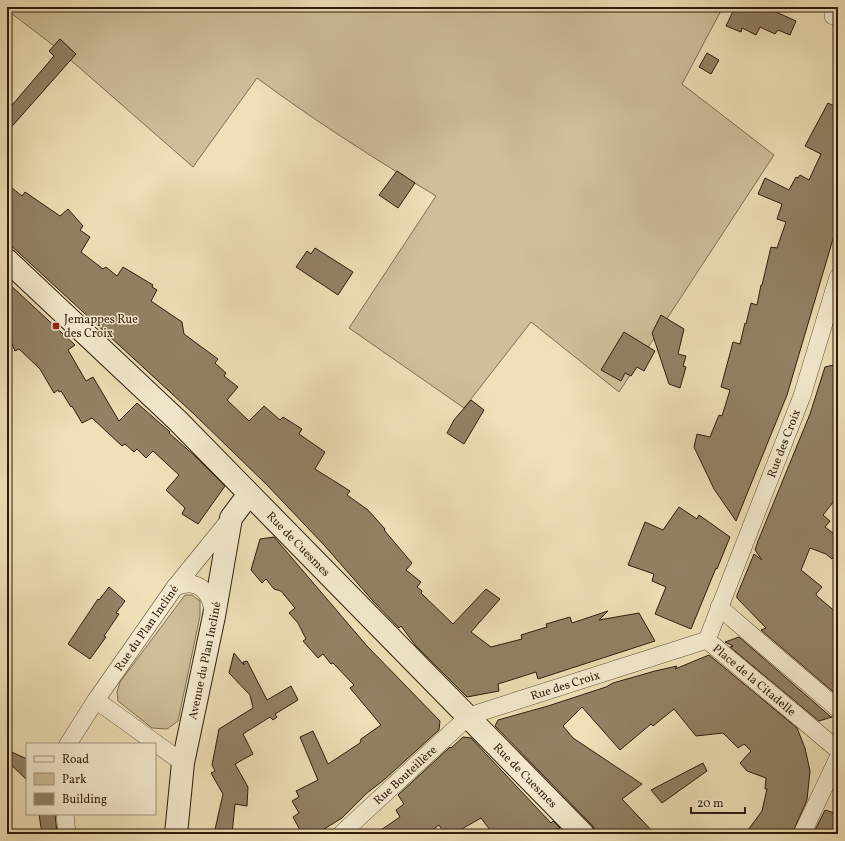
<svg xmlns="http://www.w3.org/2000/svg" width="845" height="841" viewBox="0 0 845 841" font-family="Vollkorn,serif">
	<rect width="100%" height="100%" fill="#efe0b7"/>
	<filter id="stains"><feTurbulence type="fractalNoise" baseFrequency=".005" numOctaves="4"/><feColorMatrix values="0 0 0 0 .2 0 0 0 0 .09 0 0 0 0 .02 0 0 0 .5 -.17"/></filter>
	<radialGradient id="worn" r=".72"><stop offset=".6" stop-color="#630" stop-opacity="0"/><stop offset="1" stop-color="#630" stop-opacity=".3"/></radialGradient>
	<path fill="#cebf9a" stroke="#7e6e53" d="M7,7H723L682,84L774,155L619,392L531,322L464,408L349,328L436,196C375,159 315,121 257,78L193,167L58,49L7,10Z
		M185,595H192L200,601V616L178,721L167,729L152,728L118,701L117,692L120,682Z"/>
	<path fill="#928265" stroke="#2e1c0c" d="M735,7H765L796,21L790,35L778,30L775,34L760,27L756,35L742,28L741,32L726,26Z
		M60,39L76,54L7,132V111L54,56L49,51Z
		M707,53L719,60L711,74L699,67Z
		M828,103L838,108V222L787,395L736,521L714,489L694,447L697,434L710,437L719,415L722,416L730,390L721,387L733,342L740,344L745,323L746,324L751,303L757,305L761,285H762L771,247L777,248L786,222L777,219L782,204L758,194L765,178L789,190L796,177L798,178L800,175L809,180L821,154L805,146Z
		M397,171L415,183L398,208L379,195Z
		M7,184L22,196L25,192L60,216L68,209L83,226L80,230L90,237L81,252L103,269L106,267L117,276L123,267L153,285L152,287L157,290L151,301L182,322L184,334L218,359L215,363L226,373L224,376L238,387L227,400L249,421L264,406L280,420L283,417L302,429L299,434L325,452L315,469L350,491L347,495L368,510L385,529L384,530L412,563L406,570L421,582L417,587L422,591L421,593L453,624L486,589L500,599L471,632L491,647L522,639L521,635L547,627L546,624L570,617L572,623L608,611L599,620L639,613L655,641L538,679L536,672L514,679L498,684L499,691L467,697L416,646L401,626L399,628L373,601L324,545L267,485L195,415L7,242Z
		M315,248L353,272L338,295L296,267L307,251L311,254Z
		M7,282L75,345L68,350L86,381L93,377L119,421L137,403L170,432L169,433L196,457L225,486L198,524L182,514L185,508L166,490L179,475L153,451L146,458L137,449L134,452L125,444L122,446L92,418L82,423L72,406L71,407L61,391L59,392L58,390L54,393L40,369L19,349L15,351L7,333Z
		M661,315L684,329L678,354L686,356L683,366L686,367L680,388L669,384L652,333Z
		M624,332L655,351L644,371L637,367L631,376L625,373L621,381L601,370Z
		M838,364V494L831,505L823,515L830,521L825,527L838,537V550L832,559L826,554L810,548L801,570L822,587L816,594L817,596L838,614V696L761,630L766,628L737,598V595L754,554L762,560L755,550L758,541L810,414L825,367Z
		M471,400L484,410L464,444L447,433L454,420Z
		M679,507L697,519L699,515L730,537L717,569L716,568L691,629L655,614L666,587L652,581L654,574L628,565L645,522L663,530Z
		M274,537L367,646L440,721L439,730L385,779L367,793L342,818L316,834H302L293,817L299,813L292,801L299,797L296,791L318,780L300,737L313,731L328,764L360,743L361,739L381,725L350,688L354,685L333,663L331,664L323,654L318,658L303,641L306,639L298,623L289,613L295,608L281,591L274,589L266,579L262,583L251,570L260,539Z
		M109,587L125,601L116,613L119,614L104,636L106,637L90,659L68,644L98,599L99,600Z
		M739,637L831,717H832L819,721L730,647L733,646L725,642Z
		M234,653L244,665L243,662L247,661L267,700L291,686L298,700L275,714L277,717L273,720L270,717L243,734L253,754L235,764L248,787L247,806L235,804L232,834H214L223,794L211,773L215,771L212,765L219,729L253,708L250,695L229,673Z
		M709,655L797,728L805,748L810,771L807,800L792,834H745L762,811L767,789H765L766,778L747,771L740,763L751,751L744,744L738,748L723,733L696,736L674,709L653,726L651,724L620,750L582,707L563,726L573,738L642,784L622,799L655,834H598L592,825L495,726L498,720L548,706L606,687L613,683L655,671L677,666L675,669Z
		M463,737L471,738L551,823L553,821L560,828L556,829L560,834H493L481,818L453,834H445L439,825L427,834H375L400,817L396,810L404,804L398,795L450,747L451,748Z
		M7,750L27,759V780L7,761Z
		M703,763L707,771L662,803L651,790Z
		M825,810L838,814V828L835,834H813Z
		M39,814H55L57,834H42Z"/>
	<g fill="none" stroke-linecap="round" stroke-linejoin="round">
		<g stroke="#5e4d37" stroke-width="18">
			<g id="street">
				<path d="M833,16L838,7"/>
				<path d="M175,587C188,582 200,582 209,597C212,602 212,610 214,616"/>
				<path d="M719,607L838,709"/>
				<path id="s1" d="M707,640L802,396L838,277"/>
				<path id="s2" d="M707,640L838,750"/>
				<path d="M96,700L183,763"/>
				<path id="s3" d="M68,744L96,700L175,587L231,518"/>
				<path d="M65,814L67,834"/>
				<path id="s4" d="M341,834L469,716L707,640"/>
				<path d="M802,834L838,758"/>
			</g>
		</g>
		<g stroke="#2e1c0c" stroke-width="24">
			<g id="secondary">
				<path id="s5" d="M7,260L177,420L583,834"/>
				<path id="s6" d="M176,834L183,763L214,616L231,518L249,494"/>
			</g>
		</g>
		<use href="#street" stroke="#f5ebd0" stroke-width="17"/>
		<use href="#secondary" stroke="#f5ebd0" stroke-width="22"/>
	</g>
	<rect fill="#8f2418" stroke="#f5ebd0" stroke-width="1.5" x="52" y="322" width="8" height="8" rx="2"/>
	<g text-anchor="middle" stroke-width="3" stroke-linejoin="round" paint-order="stroke">
		<g font-size="12" fill="#2e1c0c" stroke="#f5ebd0" text-anchor="start">
			<text x="64" y="323">Jemappes Rue<tspan x="64" dy="14">des Croix</tspan></text>
		</g>
		<g font-size="12" fill="#2e1c0c" stroke="#f5ebd0">
			<text dy="4" stroke="none"><textPath href="#s1" startOffset="211">Rue des Croix</textPath></text>
			<text dy="4" stroke="none"><textPath href="#s5" startOffset="407">Rue de Cuesmes</textPath></text>
			<text dy="4" stroke="none"><textPath href="#s3" startOffset="140">Rue du Plan Incliné</textPath></text>
			<text dy="4" stroke="none"><textPath href="#s6" startOffset="176">Avenue du Plan Incliné</textPath></text>
			<text dy="4" stroke="none"><textPath href="#s2" startOffset="62">Place de la Citadelle</textPath></text>
			<text dy="4" stroke="none"><textPath href="#s4" startOffset="275">Rue des Croix</textPath></text>
			<text dy="4" stroke="none"><textPath href="#s4" startOffset="87">Rue Bouteillère</textPath></text>
			<text dy="4" stroke="none"><textPath href="#s5" startOffset="731">Rue de Cuesmes</textPath></text>
		</g>
	</g>
	<rect width="845" height="841" fill="none" stroke="#efe0b7" stroke-width="24"/>
	<rect x="8" y="8" width="829" height="825" fill="none" stroke="#2e1c0c" stroke-width="2"/>
	<rect x="12" y="12" width="821" height="817" fill="none" stroke="#2e1c0c"/>
	<rect x="26" y="743" width="130" height="72" fill="#f5ebd0" stroke="#a59882"/>
	<rect x="34" y="756" width="20" height="6" fill="#f5ebd0" stroke="#a59882"/>
	<text x="62" y="763" font-size="12" fill="#2e1c0c">Road</text>
	<rect x="34" y="773" width="20" height="12" fill="#cebf9a" stroke="#a59882"/>
	<text x="62" y="783" font-size="12" fill="#2e1c0c">Park</text>
	<rect x="34" y="793" width="20" height="12" fill="#928265" stroke="#a59882"/>
	<text x="62" y="803" font-size="12" fill="#2e1c0c">Building</text>
	<path d="M691 807v6h54v-6" fill="none" stroke="#2e1c0c" stroke-width="2"/>
	<text x="697" y="807" font-size="12" fill="#2e1c0c" stroke="#f5ebd0" stroke-width="3" paint-order="stroke">20 m</text>
	<rect width="100%" height="100%" filter="url(#stains)"/>
	<rect width="100%" height="100%" fill="url(#worn)"/>
</svg>
